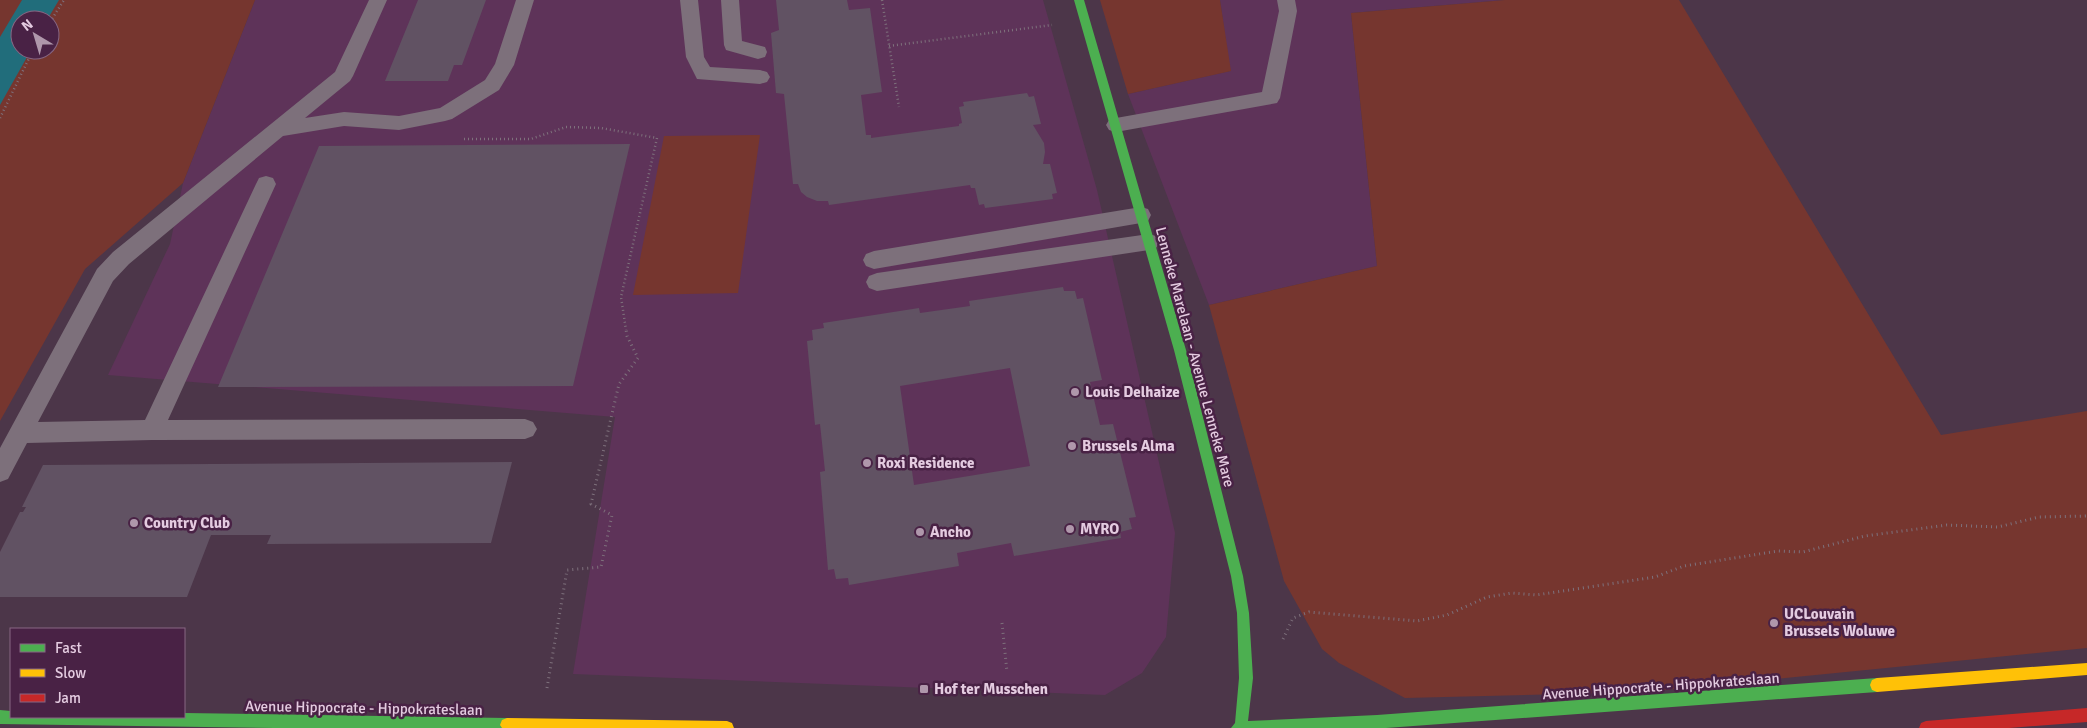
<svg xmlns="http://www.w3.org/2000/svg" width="2087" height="728" viewBox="0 0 2087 728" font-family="Signika,sans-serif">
	<rect width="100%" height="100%" fill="#4c3649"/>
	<path fill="#5e3359" d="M255,0H1043L1097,190L1175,533L1166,637L1142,673L1105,695L573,674L615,417L108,375L170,244L183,183Z
		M1220,0H1505L1351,13L1377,266L1209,305L1128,94L1230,71Z"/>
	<path fill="#76362f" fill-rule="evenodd" d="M0,0H255L183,183L85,269L0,421ZM20,20H50V50H20Z
		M1100,0H1220L1231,71L1128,94Z
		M1505,0H1679L1941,435L2087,411V648L1644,692L1405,698L1339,663L1322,649L1284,581L1209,305L1377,266L1351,13Z
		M760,135L738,293L633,295L664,136Z"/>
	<path fill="#216d7b" d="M22,0H59L47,20H20V50H31L0,105V37Z"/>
	<path fill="#615263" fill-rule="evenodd" d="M418,0H486L462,65H454L448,81H385Z
		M776,0H847L849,10L870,8L882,92L861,95L866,135H871V138L959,126V124L962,123L959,107L964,106L963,102L1027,93L1029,97L1034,96L1041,124L1033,125L1044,143L1045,152L1043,164H1050L1057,193L1052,194L1053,199L985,208L984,204L979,205L975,188H971L970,185L829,205L828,201H817L807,197L801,192L798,184H793L784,94L776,93L771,33L779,30Z
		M630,144L573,386L218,387L319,146Z
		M1063,287L1064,291H1075L1077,299L1083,298L1102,380L1090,382L1100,425L1113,424L1136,517L1129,518L1132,529L1120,532L1121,538L1014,556L1011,543L957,553L959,566L849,585L848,578L836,579L834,569L828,570L820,472L825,471L820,424L815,425L807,341L813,340L812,330L824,328L823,323L919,308L920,313L970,306L969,301ZM1010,368L1030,466L914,485L900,386Z
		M512,462L491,543L267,544L271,535H211L187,597H0V552L20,512H23L26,507H22L43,465Z"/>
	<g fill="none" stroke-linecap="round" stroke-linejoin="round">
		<path stroke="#7e717c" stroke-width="2.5" stroke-dasharray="1 3" stroke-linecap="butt" d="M882,0L899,107
			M50,22L64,0
			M889,46L1052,25
			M0,118L33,50
			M464,139H531L566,127L601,128L657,138L621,297L626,330"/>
		<path stroke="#7e717c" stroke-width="3" stroke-dasharray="1 4" stroke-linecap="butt" d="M1002,623L1007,672
			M1283,639L1293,618L1309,612L1417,621L1447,615L1487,597L1512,593L1536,595L1655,577L1684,566L1778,551L1803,552L1865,536L1947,525L1998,527L2039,517L2087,516
			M547,688L567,570L601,567L612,515L591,504L619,384L638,358L627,336L626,329"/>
		<path fill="#7d707b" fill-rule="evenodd" d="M369,0H387L353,76L350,81L305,118L344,112L399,116L440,108L485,80L495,64L516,0H534L514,65L499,90L452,119L445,121L399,130L344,126L283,136L129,264L113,281L38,422L145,420L256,184L259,178L266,176L273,178L276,184L168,420L525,419L533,422L537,429L533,436L525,439L152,440L27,443L8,479L0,482V448L97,269L113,252L335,72Z
			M680,0H698L704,57L710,67L760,70L767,72L770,77L767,82L760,84L697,79L686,57Z
			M721,0H739L742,41L765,47L767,52L765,57L758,59L726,50L724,45Z
			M1277,0H1295L1297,11L1280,98L1277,103L1116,132L1109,130L1106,125L1109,120L1116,118L1262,92L1279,11Z
			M1141,207L1148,209L1151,215L1148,221L1141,223L874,269L866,266L863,260L866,254L874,251Z
			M1149,234L1156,236L1160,242L1156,248L1149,250L877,291L869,288L866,282L869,276L877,273Z"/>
		<path fill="#4caf50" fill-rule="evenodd" d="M1074,0H1084L1186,350L1243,576L1249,613L1253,678L1248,721L1377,715L1877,678L1882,680L1884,685L1882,690L1877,692L1386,728H1231L1235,723L1239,678L1237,613L1231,576L1174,350Z
			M0,710L11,711V717H184V713L507,718L512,720L514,725L512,728H275L0,724Z"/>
		<path fill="#ffc107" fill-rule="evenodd" d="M2087,663V675L1877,692L1872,690L1870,685L1872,680L1877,678Z
			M507,718L727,721L732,723L734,728H502L500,725L502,720Z"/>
		<path fill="#c62828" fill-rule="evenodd" d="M2087,708V722L2009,728H1919L1921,723L1926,721Z"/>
	</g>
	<g fill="#af97ab" stroke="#492245" stroke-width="2">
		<circle cx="1075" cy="392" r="5"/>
		<circle cx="1072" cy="446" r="5"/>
		<circle cx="867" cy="463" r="5"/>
		<circle cx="134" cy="523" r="5"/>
		<circle cx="1070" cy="529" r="5"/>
		<circle cx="920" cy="532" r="5"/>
		<circle cx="1774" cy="623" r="5"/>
		<rect x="919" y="684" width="10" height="10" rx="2.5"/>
	</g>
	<g text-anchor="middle" stroke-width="5" stroke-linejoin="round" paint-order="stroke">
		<g font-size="15" fill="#e4cbe0" stroke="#492245">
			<text transform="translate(1195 357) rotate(75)" y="5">Lenneke Marelaan - Avenue Lenneke Mare</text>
			<text transform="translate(1661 686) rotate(-4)" y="5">Avenue Hippocrate - Hippokrateslaan</text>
			<text transform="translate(364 708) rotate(1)" y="5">Avenue Hippocrate - Hippokrateslaan</text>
		</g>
		<g font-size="15" font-weight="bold" fill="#e4cbe0" stroke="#492245" text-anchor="start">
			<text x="1085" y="397">Louis Delhaize</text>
			<text x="1082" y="451">Brussels Alma</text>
			<text x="877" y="468">Roxi Residence</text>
			<text x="144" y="528">Country Club</text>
			<text x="1080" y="534">MYRO</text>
			<text x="930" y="537">Ancho</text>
			<text x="1784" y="619">UCLouvain<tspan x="1784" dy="17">Brussels Woluwe</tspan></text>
			<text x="934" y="694">Hof ter Musschen</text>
		</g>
	</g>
	<rect x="10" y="628" width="175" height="90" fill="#492245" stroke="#876683"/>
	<rect x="20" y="644" width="25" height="8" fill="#4caf50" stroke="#876683"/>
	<text x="55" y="653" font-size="15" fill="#e4cbe0">Fast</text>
	<rect x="20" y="669" width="25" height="8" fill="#ffc107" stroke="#876683"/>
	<text x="55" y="678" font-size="15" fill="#e4cbe0">Slow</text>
	<rect x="20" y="694" width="25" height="8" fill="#c62828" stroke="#876683"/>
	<text x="55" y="703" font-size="15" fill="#e4cbe0">Jam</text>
	<g transform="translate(35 35) rotate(322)"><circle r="24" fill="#492245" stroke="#876683"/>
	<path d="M0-4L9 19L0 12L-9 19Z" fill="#af97ab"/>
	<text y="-8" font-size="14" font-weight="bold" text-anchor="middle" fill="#e4cbe0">N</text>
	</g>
</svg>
